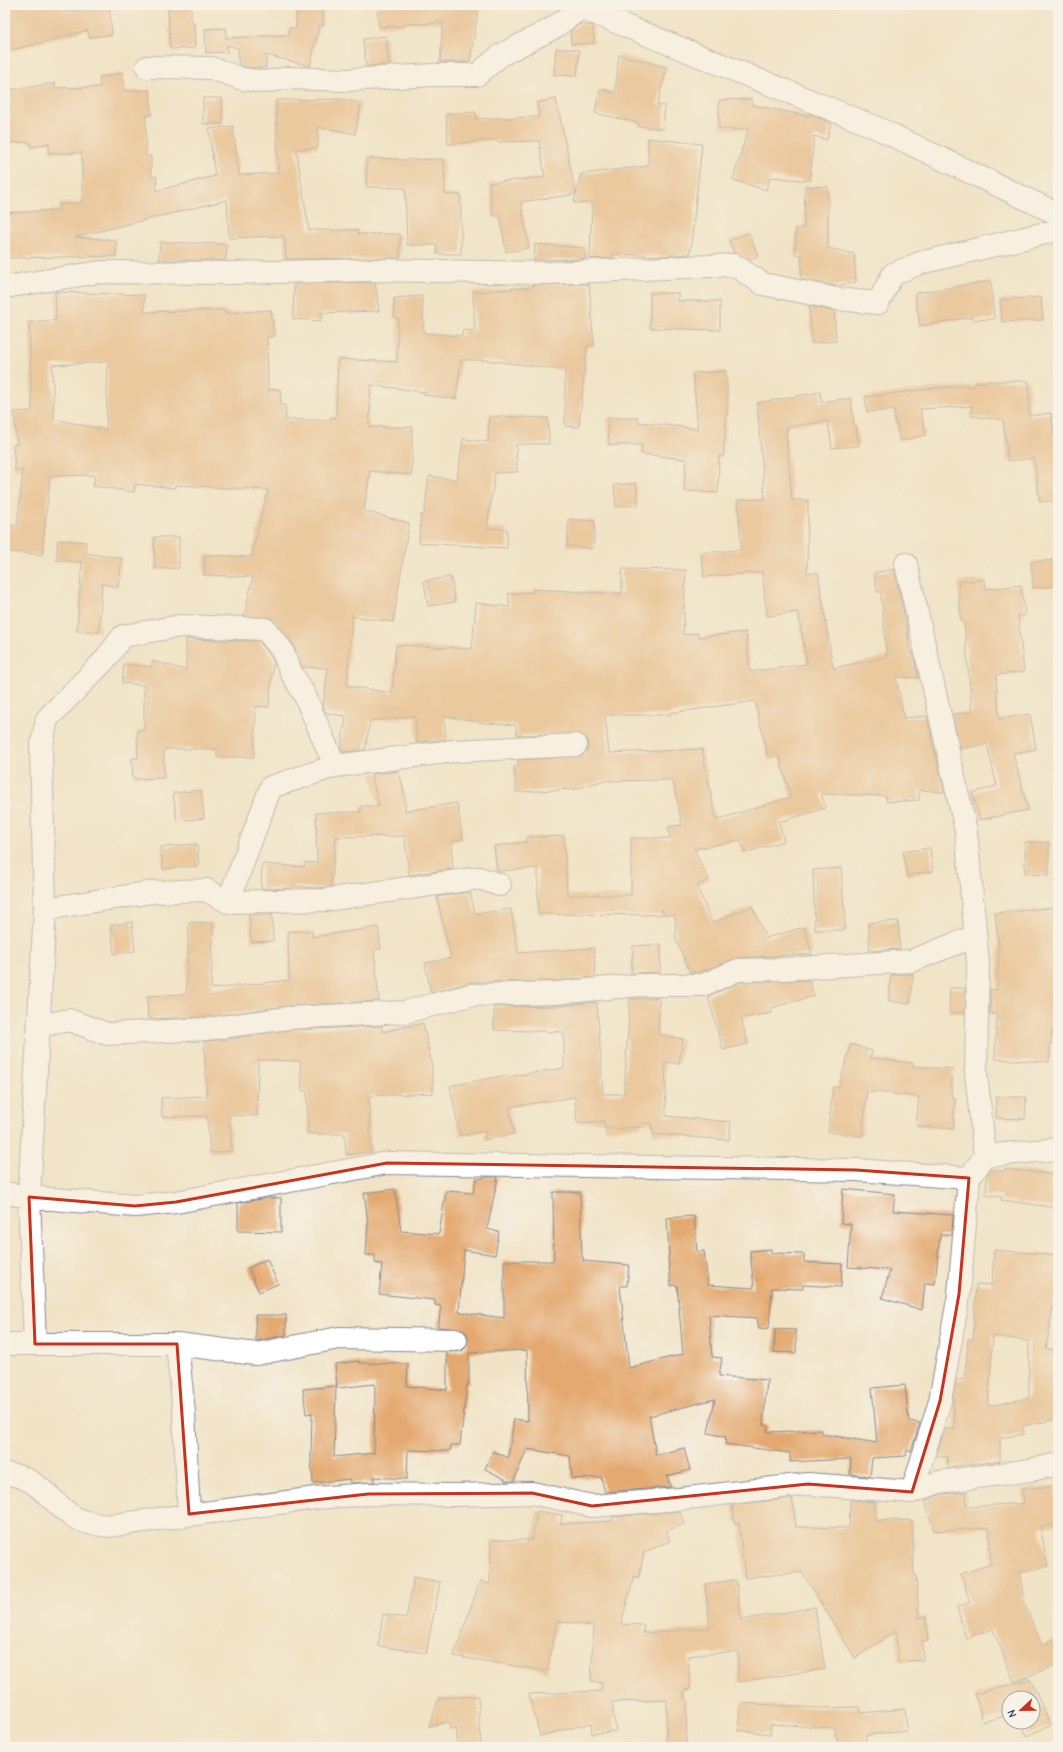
<svg xmlns="http://www.w3.org/2000/svg" width="1063" height="1752" viewBox="0 0 1063 1752" font-family="'Comic Neue',sans-serif">
	<rect width="100%" height="100%" fill="#f7f3e8"/>
	<filter id="ink" filterUnits="userSpaceOnUse"><feTurbulence type="fractalNoise" baseFrequency=".025" numOctaves="2"/><feDisplacementMap in="SourceGraphic" scale="8" xChannelSelector="R" yChannelSelector="G"/><feConvolveMatrix kernelMatrix="1 2 1 2 8 2 1 2 1" color-interpolation-filters="sRGB"/></filter>
	<filter id="wash" filterUnits="userSpaceOnUse"><feTurbulence type="fractalNoise" baseFrequency=".012" numOctaves="4" result="noise"/><feDisplacementMap in="SourceGraphic" scale="16" xChannelSelector="R" yChannelSelector="G"/><feGaussianBlur stdDeviation="0.9" result="paint"/><feColorMatrix in="noise" values="0 0 0 0 0 0 0 0 0 0 0 0 0 0 0 0 0 1.4 0 .05"/><feComposite in="paint" operator="in"/></filter>
	<g filter="url(#wash)">
		<rect width="100%" height="100%" fill="#f1e3c6"/>
		<g id="blocks">
			<path fill="#e4a970" fill-rule="evenodd" d="M5,5H62L63,12L109,7L112,35L89,37L88,30L5,52Z
				M168,5H191V23H194L195,48L170,49Z
				M296,5H323V26H319L310,66L266,55V68L246,67L239,65L238,48L227,45V52L206,53L205,29L226,28V38L288,35L290,27L296,29Z
				M377,5H479L470,62H440L443,23L403,24V26L379,27Z
				M580,24L593,26L594,43L571,44L570,31Z
				M386,36L389,65L366,66L363,39Z
				M556,48L579,50L577,76L554,75Z
				M619,55L667,67L657,105L665,106L663,129L638,126L639,123L595,113L600,89L615,93Z
				M123,73L125,91L150,90L152,115L146,116V156H151V176L157,177L156,191L215,176L209,129L233,126L239,175L278,173L276,100L340,99L361,103L355,134L318,127V148L296,149L309,230H358V234H400V258L286,259L284,236L229,238L227,200L75,237L116,240V256L5,258V213L60,210L59,204L82,203V153H49V143L32,147L30,142L5,143V91L55,83V88L100,87L99,77Z
				M203,98H222L223,124H203Z
				M556,99L576,194L581,174L648,166V138L702,144L690,254L663,256L613,254V258L590,259L592,203H574L576,194L521,202L529,248L506,252L500,216H493L489,183L545,177L539,141L497,142V140L448,144L446,114L476,112V119L539,117L537,103Z
				M752,99V105L809,116L810,114L831,123L827,140L814,136L810,181L770,177L766,190L733,180L748,129H719V100Z
				M367,158L399,159V160L444,159L445,194L461,195V254H437V245H407L405,188L366,187Z
				M805,186L828,187V248L854,254L856,282L838,286L801,279L802,255L795,254L796,228H804Z
				M749,233L758,256L748,259L734,253L729,241Z
				M160,242L227,244L226,260H159Z
				M535,244L585,248L586,259L534,260Z
				M991,281L994,319L972,320V317L920,326L915,293Z
				M375,282L379,311L321,313V321L293,319L294,284Z
				M589,284L594,346H587L579,427L565,426V370L485,360H461L456,399L424,395L425,392L371,385L369,427H412V475L370,471L364,511L409,523L393,622L352,616L347,686L392,693L396,645L472,649L476,603L510,607L508,594L534,592L533,589L622,594V569L686,570L683,635L698,633L699,637L746,632L750,672L807,664L798,612L767,616L762,572L704,577L701,553L741,550L738,500L765,499L757,403L820,392L821,402L851,398L854,426H856L859,446L832,448L828,421L787,427L788,430L786,431L792,500H808L807,573H818L833,668L887,657L881,592H877L874,573L894,569L907,627L910,652H913L918,676V678L896,677L904,718L927,716L944,792L919,790V800L887,802L886,796L821,794L826,808L779,822L784,841L744,853L740,840L694,849L709,880L697,886L712,923L752,906L766,938L804,927L812,954L737,958L700,972H690L676,940L675,915H665L662,909V915L538,914V868L497,871L494,846L527,842V837L564,836L567,895H631V838H670L668,827L682,825L673,780L602,781L576,789L516,792L514,767H518V760L582,756L587,751L588,745L587,739L581,734L517,735L516,725L486,723L444,716L446,739L417,743L415,716L370,721L365,750L343,752L341,747L346,716L326,713L323,707L328,668L302,667L292,642L271,618L244,616L253,577L204,575L205,555L251,557L268,490L175,485V488L135,484L134,492L93,486L95,475L50,476L42,555L5,551V524L17,526L23,470L15,471L13,445L17,444L14,412L32,411L29,322L56,320L55,292L145,295L144,312L226,310V313L271,310L274,336L267,337L268,390L280,389L281,405H285L286,420H330L331,417L336,418L338,359L397,362L398,318H394V298L422,296L424,333L462,336L463,330L475,331L473,292L533,287V285ZM108,362L106,430L54,419L52,365ZM755,701L768,758L779,756L791,797L716,820L702,749L609,753L605,715H670V713Z
				M650,293H678V301H720V330L650,328Z
				M1041,297L1043,320L1002,322L1000,300Z
				M809,306L834,311L836,341L812,343Z
				M726,371L728,403L723,457L719,456L718,493L684,491L686,459L641,454L642,445H609L607,418H638V422L698,429L693,373Z
				M990,381H1029V416L1051,413L1058,467V500L1040,502L1034,458L1008,461L1003,420L971,416L972,406L920,409L926,435L900,441L895,420L894,410L867,412L865,397L936,388L974,386L975,383Z
				M489,416L548,418L549,444H516L517,472L495,473L487,528L507,529V548L419,543L421,514L424,515L429,476L457,480L463,439L488,442Z
				M636,483L638,505L616,507L614,485Z
				M569,519L595,521L593,549L567,546Z
				M154,537H179V568L155,569Z
				M58,540L86,542L85,553L122,558L118,587L102,584L99,632L77,631L82,562L56,560Z
				M1058,560V586L1033,588L1031,562Z
				M451,577L455,602L428,606L424,581Z
				M985,580L986,589L1021,585L1025,615L1018,616L1024,672L996,675L999,719L1030,714L1036,749L1013,753L1028,810L980,820L972,793L997,786L987,744L960,749L953,714L972,712L964,621H961L958,581Z
				M186,639L259,641L271,656L275,665H273L269,707L256,706L254,757H217V749H164V778L133,779L132,758H138L137,730H144V685L122,683L124,664L151,667L153,661L186,670Z
				M399,771L405,796V811L457,803L463,839L451,842L453,869L409,875L405,836L336,837L331,887L315,888L292,886V888L261,889L262,864L304,867L305,862L317,863L316,813L361,812V806H379L371,774Z
				M201,790L204,818L177,821L173,793Z
				M1025,842H1049V875L1025,874Z
				M197,844L199,866L163,869L161,847Z
				M930,848L933,871L907,876L903,852Z
				M841,868L844,908H845V930H815L813,870Z
				M470,892L475,914L511,909L518,953L594,948L595,977L555,981L471,982L431,993L425,963L451,958L437,897Z
				M1058,907V1031H1052L1049,1062L995,1059L997,1014H990V989L997,990L999,949L995,913Z
				M249,914H272L273,941L251,942Z
				M898,921L900,949L870,951L868,923Z
				M132,922L135,951L114,954L111,925Z
				M189,922L213,923L211,989L289,980L288,931H312V937L378,927L381,949L374,950L379,1001L287,1006L206,1017L148,1019L147,996L186,994Z
				M661,944L660,972L631,973L633,946Z
				M907,974H913L910,1004L889,1001L891,975Z
				M809,980L814,996L771,1008L772,1013L741,1018L748,1044L723,1050L708,996L741,982Z
				M950,988H965V1013H949Z
				M659,998L658,1035L683,1039L679,1064L665,1062L666,1116L731,1122L729,1140L653,1134L651,1123H642L641,1127L605,1129L604,1121L577,1123L575,1097L509,1107L514,1134L484,1140L486,1131L460,1136L450,1086L506,1075L507,1077L564,1068V1032L494,1030V1007L556,1006L597,1002L603,1094H624L630,999Z
				M423,1023L432,1066L433,1093L369,1096L371,1152L346,1155L345,1134H308L307,1091H302L300,1061L258,1060L257,1116L229,1115L232,1151L210,1153L207,1116L162,1117L161,1098L207,1096L204,1042L289,1030L382,1026V1032Z
				M851,1044L872,1051L870,1058L913,1063L912,1066L953,1069L951,1097H955L953,1129L916,1126L919,1097L867,1091L862,1136L828,1132L833,1087L838,1088Z
				M996,1097H1026L1025,1119L996,1118Z
				M1005,1169L1058,1175V1208L1001,1200L1002,1196L986,1195L987,1175L990,1170L1005,1171Z
				M489,1177H498L487,1229L499,1232L495,1255L464,1250L459,1312L504,1318V1261H554L553,1192H580L582,1258H584L583,1261L629,1265L627,1286H620L629,1368L683,1354L677,1285L671,1286L668,1256H669L667,1218L694,1216L697,1252L704,1251L708,1285L754,1288L750,1251L771,1249V1253L804,1254V1262L842,1264L841,1287L803,1285V1289L772,1288L769,1328L759,1329L757,1318L709,1315L712,1357L722,1358L719,1376L767,1380L763,1425L768,1426L767,1432L822,1430V1434L877,1443L872,1388L905,1385L909,1421L920,1423L911,1451L907,1450L906,1456L872,1458L870,1476L850,1474L851,1459L790,1462V1453L725,1444L726,1437L708,1433L715,1399L649,1416L656,1455L684,1448L690,1470L667,1476L671,1487L605,1492L601,1477L572,1479L570,1456L527,1449L514,1481H505V1479L485,1469L493,1451L508,1458L514,1419L528,1421L527,1350L469,1353V1384H467L460,1445H451L450,1451L408,1450L407,1479L374,1477V1482L350,1483V1479L313,1483L311,1459L312,1413L306,1414L303,1389L336,1386L334,1457L374,1453L375,1384L337,1388L335,1364L359,1361V1363L408,1364L407,1386L447,1390V1352L462,1351L466,1347L468,1341L467,1334L462,1329L438,1327L441,1306L435,1305V1300L379,1294L382,1264L375,1263V1255H366L368,1222L364,1193L395,1189L401,1231L439,1234L446,1191L473,1193L476,1179Z
				M843,1189L895,1194L893,1211L953,1215L952,1235H940L935,1284L925,1283L922,1310L882,1298L890,1270L848,1267L851,1224L841,1223Z
				M266,1198H281V1232L238,1231V1203Z
				M994,1250L1058,1255V1298L1054,1299L1046,1349H1053V1395L1058,1419L1023,1426L1024,1434L1000,1438V1461L948,1467L947,1457L936,1456L945,1428L955,1430L953,1399L956,1380L965,1379L968,1339H973L976,1284L992,1285ZM993,1336L1029,1341V1398L988,1406Z
				M267,1259L278,1284L259,1292L248,1268Z
				M255,1315H286V1335L256,1341Z
				M775,1329L796,1330V1353L774,1352Z
				M1055,1486L1058,1525L1040,1526L1048,1566L1020,1572L1024,1602L1042,1645L1058,1638V1664L1014,1682L993,1629L966,1638L957,1607L970,1603L961,1574L991,1564L989,1528L934,1531L925,1501L942,1494L966,1492L967,1507L1024,1503L1022,1489Z
				M792,1498L796,1527L849,1528L850,1500L875,1502V1521L912,1520L914,1575H916L919,1618L926,1616L928,1641H922L923,1660L898,1662L896,1631L855,1658L802,1572L745,1578L739,1523H735L732,1505Z
				M537,1511L562,1515L561,1524L613,1521L612,1517L680,1511L684,1524L666,1531L670,1541L644,1552L639,1577L634,1576L621,1624L644,1625L643,1633L710,1628L705,1584L736,1580L741,1620L815,1607L825,1669L738,1682V1651L688,1656L690,1689L684,1690V1699L687,1700L686,1747H666L667,1700L612,1702L616,1731L592,1734L591,1723L540,1736L529,1694L601,1691L602,1683L591,1681L594,1626L557,1621L547,1671L454,1656L480,1581L490,1584L491,1540H532Z
				M414,1577L440,1582L426,1653L378,1646L383,1614L406,1618Z
				M1030,1679L1051,1725L1027,1736L1021,1722H1033V1698H1009V1715L983,1722L975,1694Z
				M478,1696L481,1747H458L456,1729H450L449,1722L429,1726L439,1698Z
				M741,1703L818,1708L860,1707L861,1713L905,1709L907,1731L866,1735L865,1747H837L838,1738H835V1728L771,1724L770,1734L738,1730Z"/>
		</g>
	</g>
	<g filter="url(#ink)">
		<use href="#blocks" fill-opacity="0" stroke="#868992" stroke-width="1"/>
		<g fill="none" stroke-linecap="round" stroke-linejoin="round">
			<g stroke="#868992" stroke-width="24">
				<path id="minor" d="M574,5L875,127L1058,214
					M147,67L211,68L243,79L265,82L288,78L347,80L433,75H477L501,55L555,27L581,8
					M5,287L100,272L229,273L375,270L551,273L734,265L763,284L837,299L878,303L893,274L920,263L1058,230
					M906,564L966,831L978,963L976,1073L985,1156
					M228,902L271,787L335,766L454,751L576,745
					M45,909L153,892L206,890L228,902L325,900L479,878L500,885
					M39,1026L69,1020L107,1034L207,1029L288,1018L405,1012L471,995L556,993L641,985H703L738,970L784,969L911,961L975,936
					M5,1193L29,1197L135,1206L176,1202L387,1163L856,1170L969,1178L985,1156L1058,1149
					M5,1344H177L256,1354L339,1338L456,1340
					M35,1344L29,1197L45,909L41,749L47,719L104,661L123,636L180,626L265,629L282,650L291,672L305,696L335,766
					M177,1344L184,1413L189,1514
					M5,1474C36,1475 49,1500 72,1516C83,1523 95,1524 107,1526L316,1498L368,1494L454,1495L532,1493L592,1506L679,1499L808,1484L912,1492L939,1482L1031,1470L1058,1464
					M912,1492L940,1401L959,1294L969,1178"/>
			</g>
			<use href="#minor" stroke="#fff" stroke-width="22"/>
		</g>
	</g>
	<path d="M0 0H1063V1752H0ZM387,1163L856,1170L969,1178L959,1294L940,1401L912,1492L808,1484L592,1506L532,1493L368,1494L189,1514L177,1344H35L29,1197L135,1206L176,1202Z" fill="#f1e3c6" fill-opacity=".55" fill-rule="evenodd"/>
	<path fill="none" stroke="#c8321e" stroke-width="3" stroke-linejoin="round" d="M387,1163L856,1170L969,1178L959,1294L940,1401L912,1492L808,1484L592,1506L532,1493L368,1494L189,1514L177,1344H35L29,1197L135,1206L176,1202Z"/>
	<rect width="1063" height="1752" fill="none" stroke="#f7f3e8" stroke-width="20"/>
	<g transform="translate(1021 1710) rotate(248)"><circle r="19" fill="#f7f3e8" stroke="#9fa5b1"/>
	<path d="M0-3L7 15L0 10L-7 15Z" fill="#c8321e"/>
	<text y="-6" font-size="11" font-weight="bold" text-anchor="middle" fill="#1b2f5e">N</text>
	</g>
</svg>
